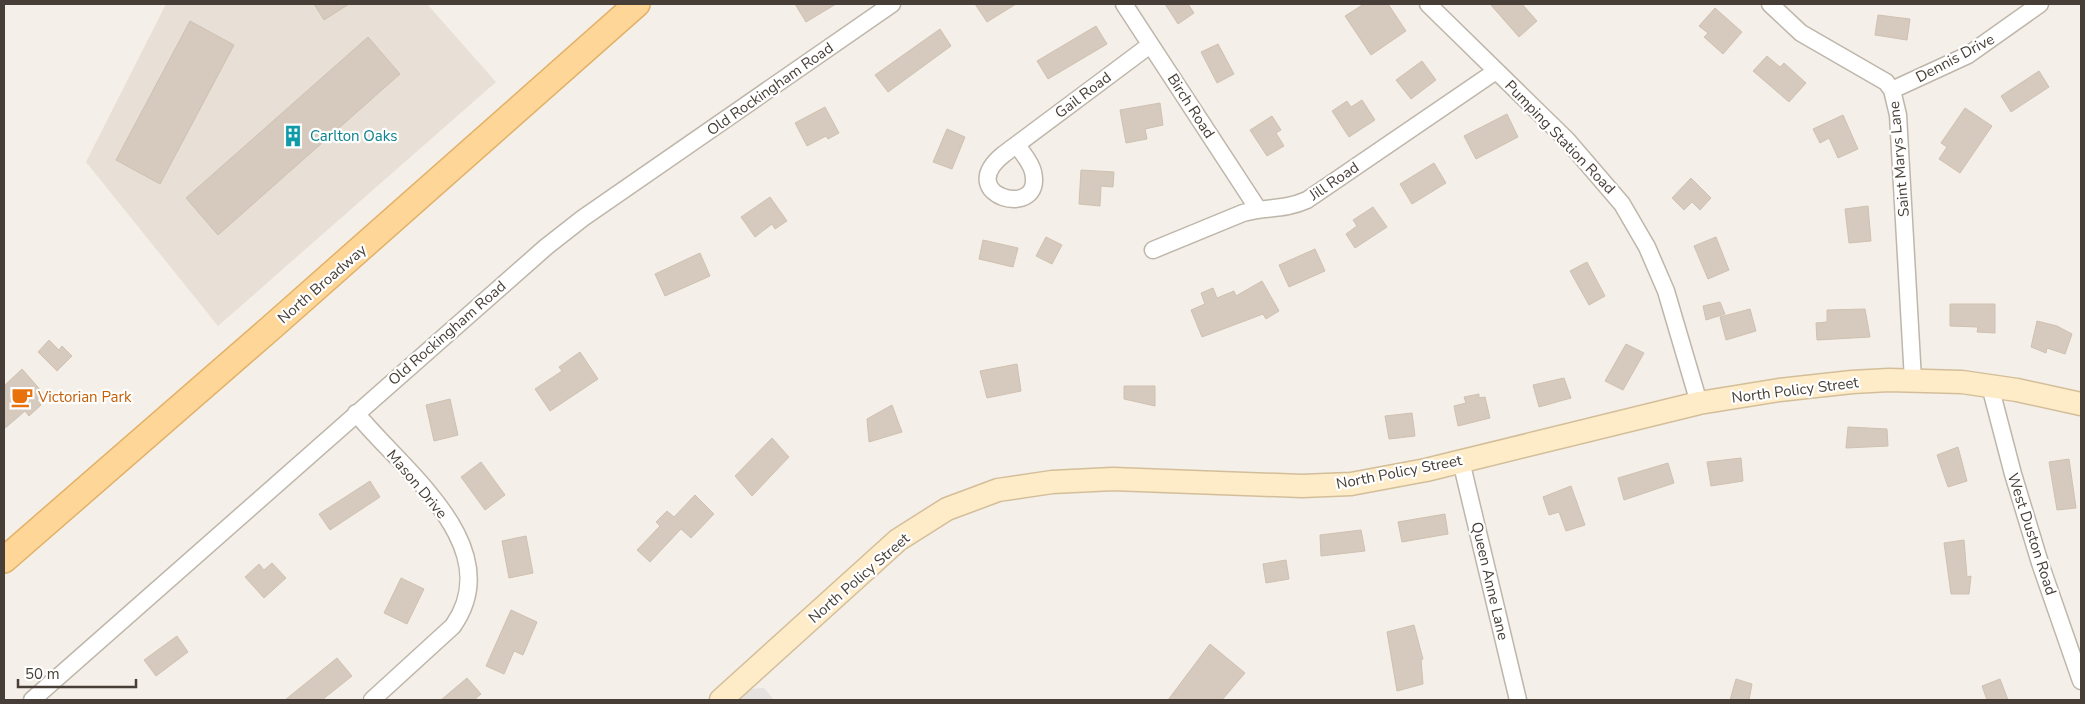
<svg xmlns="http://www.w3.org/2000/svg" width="2085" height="704" viewBox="0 0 2085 704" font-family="'Nunito Sans',sans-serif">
	<rect width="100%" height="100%" fill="#f4efe8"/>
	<path fill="#e8e0d6" d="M166,4H427L496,82L218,326L86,162Z"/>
	<path fill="#e5e2e0" d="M764,688L774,700H737L750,689Z"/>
	<path fill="#d5cabd" stroke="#d0c1b1" d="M314,4H349L324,20Z
		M795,4H836L806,22Z
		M975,4H1016L987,22Z
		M1165,4H1188L1194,13L1178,24Z
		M1364,4H1388L1406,31L1371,55L1345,16Z
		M1490,4H1522L1537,21L1519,37Z
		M1715,8L1742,32L1723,54L1704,37L1708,33L1699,26Z
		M1878,15L1910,19L1907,40L1875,35Z
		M190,21L234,45L160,184L116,160Z
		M1096,26L1107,44L1048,79L1037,61Z
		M940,29L951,46L888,92L875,75Z
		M368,37L400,74L218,235L186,198Z
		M1218,44L1234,74L1217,83L1201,52Z
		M1767,56L1780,67L1784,63L1806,83L1789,102L1753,71Z
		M1422,61L1436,80L1411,99L1396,80Z
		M2039,71L2049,87L2011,112L2001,96Z
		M1362,100L1375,120L1349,137L1332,111L1347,101L1351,107Z
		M1160,103L1163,125L1145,129L1147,139L1126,143L1120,110Z
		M825,107L839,133L828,139L826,136L807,146L795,123Z
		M1965,108L1992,126L1960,173L1939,159L1947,147L1941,143Z
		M1507,114L1518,137L1476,159L1464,136Z
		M1843,115L1858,149L1838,158L1829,138L1820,143L1813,129Z
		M1272,116L1281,130L1276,133L1284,146L1267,156L1250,130Z
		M947,129L965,137L952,169L933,162Z
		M1434,163L1446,183L1412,204L1400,184Z
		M1081,170L1114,172L1113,187L1101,186L1100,206L1079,204Z
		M1691,178L1711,198L1700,210L1692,202L1684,210L1672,198Z
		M770,197L787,221L775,229L772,224L755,237L741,217Z
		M1868,206L1871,241L1849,243L1845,209Z
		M1373,207L1387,227L1355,248L1346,234L1357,226L1353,220Z
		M1046,237L1062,245L1052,264L1036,256Z
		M1716,237L1729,270L1708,279L1694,246Z
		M983,240L1018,248L1013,267L979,259Z
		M1315,249L1325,271L1289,287L1279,265Z
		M700,253L710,276L665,296L655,274Z
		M1587,262L1605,296L1589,305L1570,271Z
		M1262,281L1279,311L1266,319L1263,314L1202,337L1191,310L1205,304L1201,293L1213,288L1217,298L1234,291L1236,296Z
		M1720,302L1725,314L1706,320L1703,306Z
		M1950,304H1995V333L1977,332L1978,327L1950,326Z
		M1750,309L1756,331L1726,340L1720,317Z
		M1865,309L1870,337L1817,340L1816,323L1827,322V310Z
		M2037,321L2057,326L2072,334L2065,354L2047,348L2046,353L2031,347Z
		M49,340L59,350L62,346L72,356L57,371L38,352Z
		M1626,344L1644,353L1623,390L1605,381Z
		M580,352L598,379L550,411L535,389L562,371L559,367Z
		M1017,364L1021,391L987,398L980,371Z
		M22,369L44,394L37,400L41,405L29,416L25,411L4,429V386Z
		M1564,378L1571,398L1539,407L1533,385Z
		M1124,386H1155V406L1124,399Z
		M1479,394V398L1485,397L1490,418L1458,426L1454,406L1466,403L1464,397Z
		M450,399L458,435L434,441L426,405Z
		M892,405L902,432L869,442L867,419Z
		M1412,413L1415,436L1389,439L1385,416Z
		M1848,427L1887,429L1888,446L1846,448Z
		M772,438L789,457L752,496L735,476Z
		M1958,447L1967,481L1948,487L1937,455Z
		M1741,458L1743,481L1711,486L1707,462Z
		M2069,459L2076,508L2057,510L2049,462Z
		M481,462L505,495L485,510L461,477Z
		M1668,463L1674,483L1624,500L1618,478Z
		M370,481L380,497L330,530L319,514Z
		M1571,486L1585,525L1566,531L1559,512L1549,515L1543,497Z
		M695,495L714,514L691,538L681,529L650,562L637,550L660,526L656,522L667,511L674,517Z
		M1445,514L1448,534L1402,542L1398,522Z
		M1361,530L1365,551L1321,556L1320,535Z
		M526,536L533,573L509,578L502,541Z
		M1964,540L1967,577L1971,576L1969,594H1951L1944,543Z
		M1286,560L1289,579L1266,583L1263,564Z
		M272,563L286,578L264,598L245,577L259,564L264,570Z
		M401,578L424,589L407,624L384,613Z
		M511,610L537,622L523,655L514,651L504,674L486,666Z
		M1414,625L1423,659L1421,660L1423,684L1397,691L1387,632Z
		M177,636L188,652L156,676L144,660Z
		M1210,644L1245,673L1222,700H1168Z
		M337,658L352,676L322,700H285Z
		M467,678L481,694L474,700H441Z
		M1736,679L1752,684L1749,700H1730Z
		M2000,679L2008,700H1987L1982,686Z"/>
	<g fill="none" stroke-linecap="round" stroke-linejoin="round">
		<g stroke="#bfb6aa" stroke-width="19">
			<path id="street" d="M1124,4L1258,209
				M1428,4L1567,140L1622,204L1647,247L1666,291L1699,403
				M1770,4L1801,33L1886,82L1892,90L1898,115L1913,380
				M1892,90L1968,55L2040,4
				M1017,145C1022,153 1031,162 1033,172C1045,221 951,196 1004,154L1150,45
				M1153,250L1243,213C1267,206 1282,211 1307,200L1496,71
				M1990,386L2013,474L2040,563L2081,681
				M356,413C401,469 509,546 453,626L372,700
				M1461,461L1518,700
				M32,700L546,247L583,218L892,4"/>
		</g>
		<g stroke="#d3be99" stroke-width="25">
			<path id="secondary" d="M721,700L898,540L947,509L998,490L1052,482L1113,479L1302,486L1351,484L1426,470L1699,403L1779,390L1852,382L1889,380L1962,382L2017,390L2081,404"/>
		</g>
		<g stroke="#e2b167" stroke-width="28">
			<path id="primary" d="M4,560L273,326L637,4"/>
		</g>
		<use href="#street" stroke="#fff" stroke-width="16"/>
		<use href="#secondary" stroke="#feebc8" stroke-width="22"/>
		<use href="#primary" stroke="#fdd698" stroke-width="25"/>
	</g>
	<defs>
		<g id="building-bare" transform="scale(1.725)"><path d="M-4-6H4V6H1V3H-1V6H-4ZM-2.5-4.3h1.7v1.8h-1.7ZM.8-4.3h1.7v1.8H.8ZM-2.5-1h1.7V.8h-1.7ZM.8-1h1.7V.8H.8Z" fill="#0f9aa8" stroke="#fff" stroke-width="2.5" paint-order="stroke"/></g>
		<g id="cafe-bare" transform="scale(1.725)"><path d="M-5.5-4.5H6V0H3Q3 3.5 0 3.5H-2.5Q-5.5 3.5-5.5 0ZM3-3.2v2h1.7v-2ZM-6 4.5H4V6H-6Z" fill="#e8710a" stroke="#fff" stroke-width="2.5" paint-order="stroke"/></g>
	</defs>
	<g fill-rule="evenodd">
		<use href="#building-bare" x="293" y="136"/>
		<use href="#cafe-bare" x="22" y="397"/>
	</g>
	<g text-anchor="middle" stroke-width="4.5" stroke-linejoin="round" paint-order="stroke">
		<g font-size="15" fill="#473f37" stroke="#fff">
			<text transform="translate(1955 58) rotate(-28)" y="5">Dennis Drive</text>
			<text transform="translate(770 89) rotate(-35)" y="5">Old Rockingham Road</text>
			<text transform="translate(1083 95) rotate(-37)" y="5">Gail Road</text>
			<text transform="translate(1191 106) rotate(57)" y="5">Birch Road</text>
			<text transform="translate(1560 137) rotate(46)" y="5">Pumping Station Road</text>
			<text transform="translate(1899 159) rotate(-95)" y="5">Saint Marys Lane</text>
			<text transform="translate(1334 181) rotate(-34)" y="5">Jill Road</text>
			<text transform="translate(322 284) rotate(-41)" y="5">North Broadway</text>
			<text transform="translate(447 333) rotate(-41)" y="5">Old Rockingham Road</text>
			<text transform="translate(1795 390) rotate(-7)" y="5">North Policy Street</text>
			<text transform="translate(1399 472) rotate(-11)" y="5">North Policy Street</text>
			<text transform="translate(417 484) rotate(50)" y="5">Mason Drive</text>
			<text transform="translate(2032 534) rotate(72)" y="5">West Duston Road</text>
			<text transform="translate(859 578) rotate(-41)" y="5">North Policy Street</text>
			<text transform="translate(1490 581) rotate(77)" y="5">Queen Anne Lane</text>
		</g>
		<g font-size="15" fill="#0d838f" stroke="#fff" text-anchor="start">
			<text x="310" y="141">Carlton Oaks</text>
		</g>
		<g font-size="15" fill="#c56008" stroke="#fff" text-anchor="start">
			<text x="38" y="402">Victorian Park</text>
		</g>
	</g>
	<rect width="2085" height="704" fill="none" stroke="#473f37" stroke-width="10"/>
	<path d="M18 679v8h118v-8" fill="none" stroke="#473f37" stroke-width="2.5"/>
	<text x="25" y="679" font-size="15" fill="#473f37" stroke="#ffffff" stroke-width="4" paint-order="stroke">50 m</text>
</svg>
